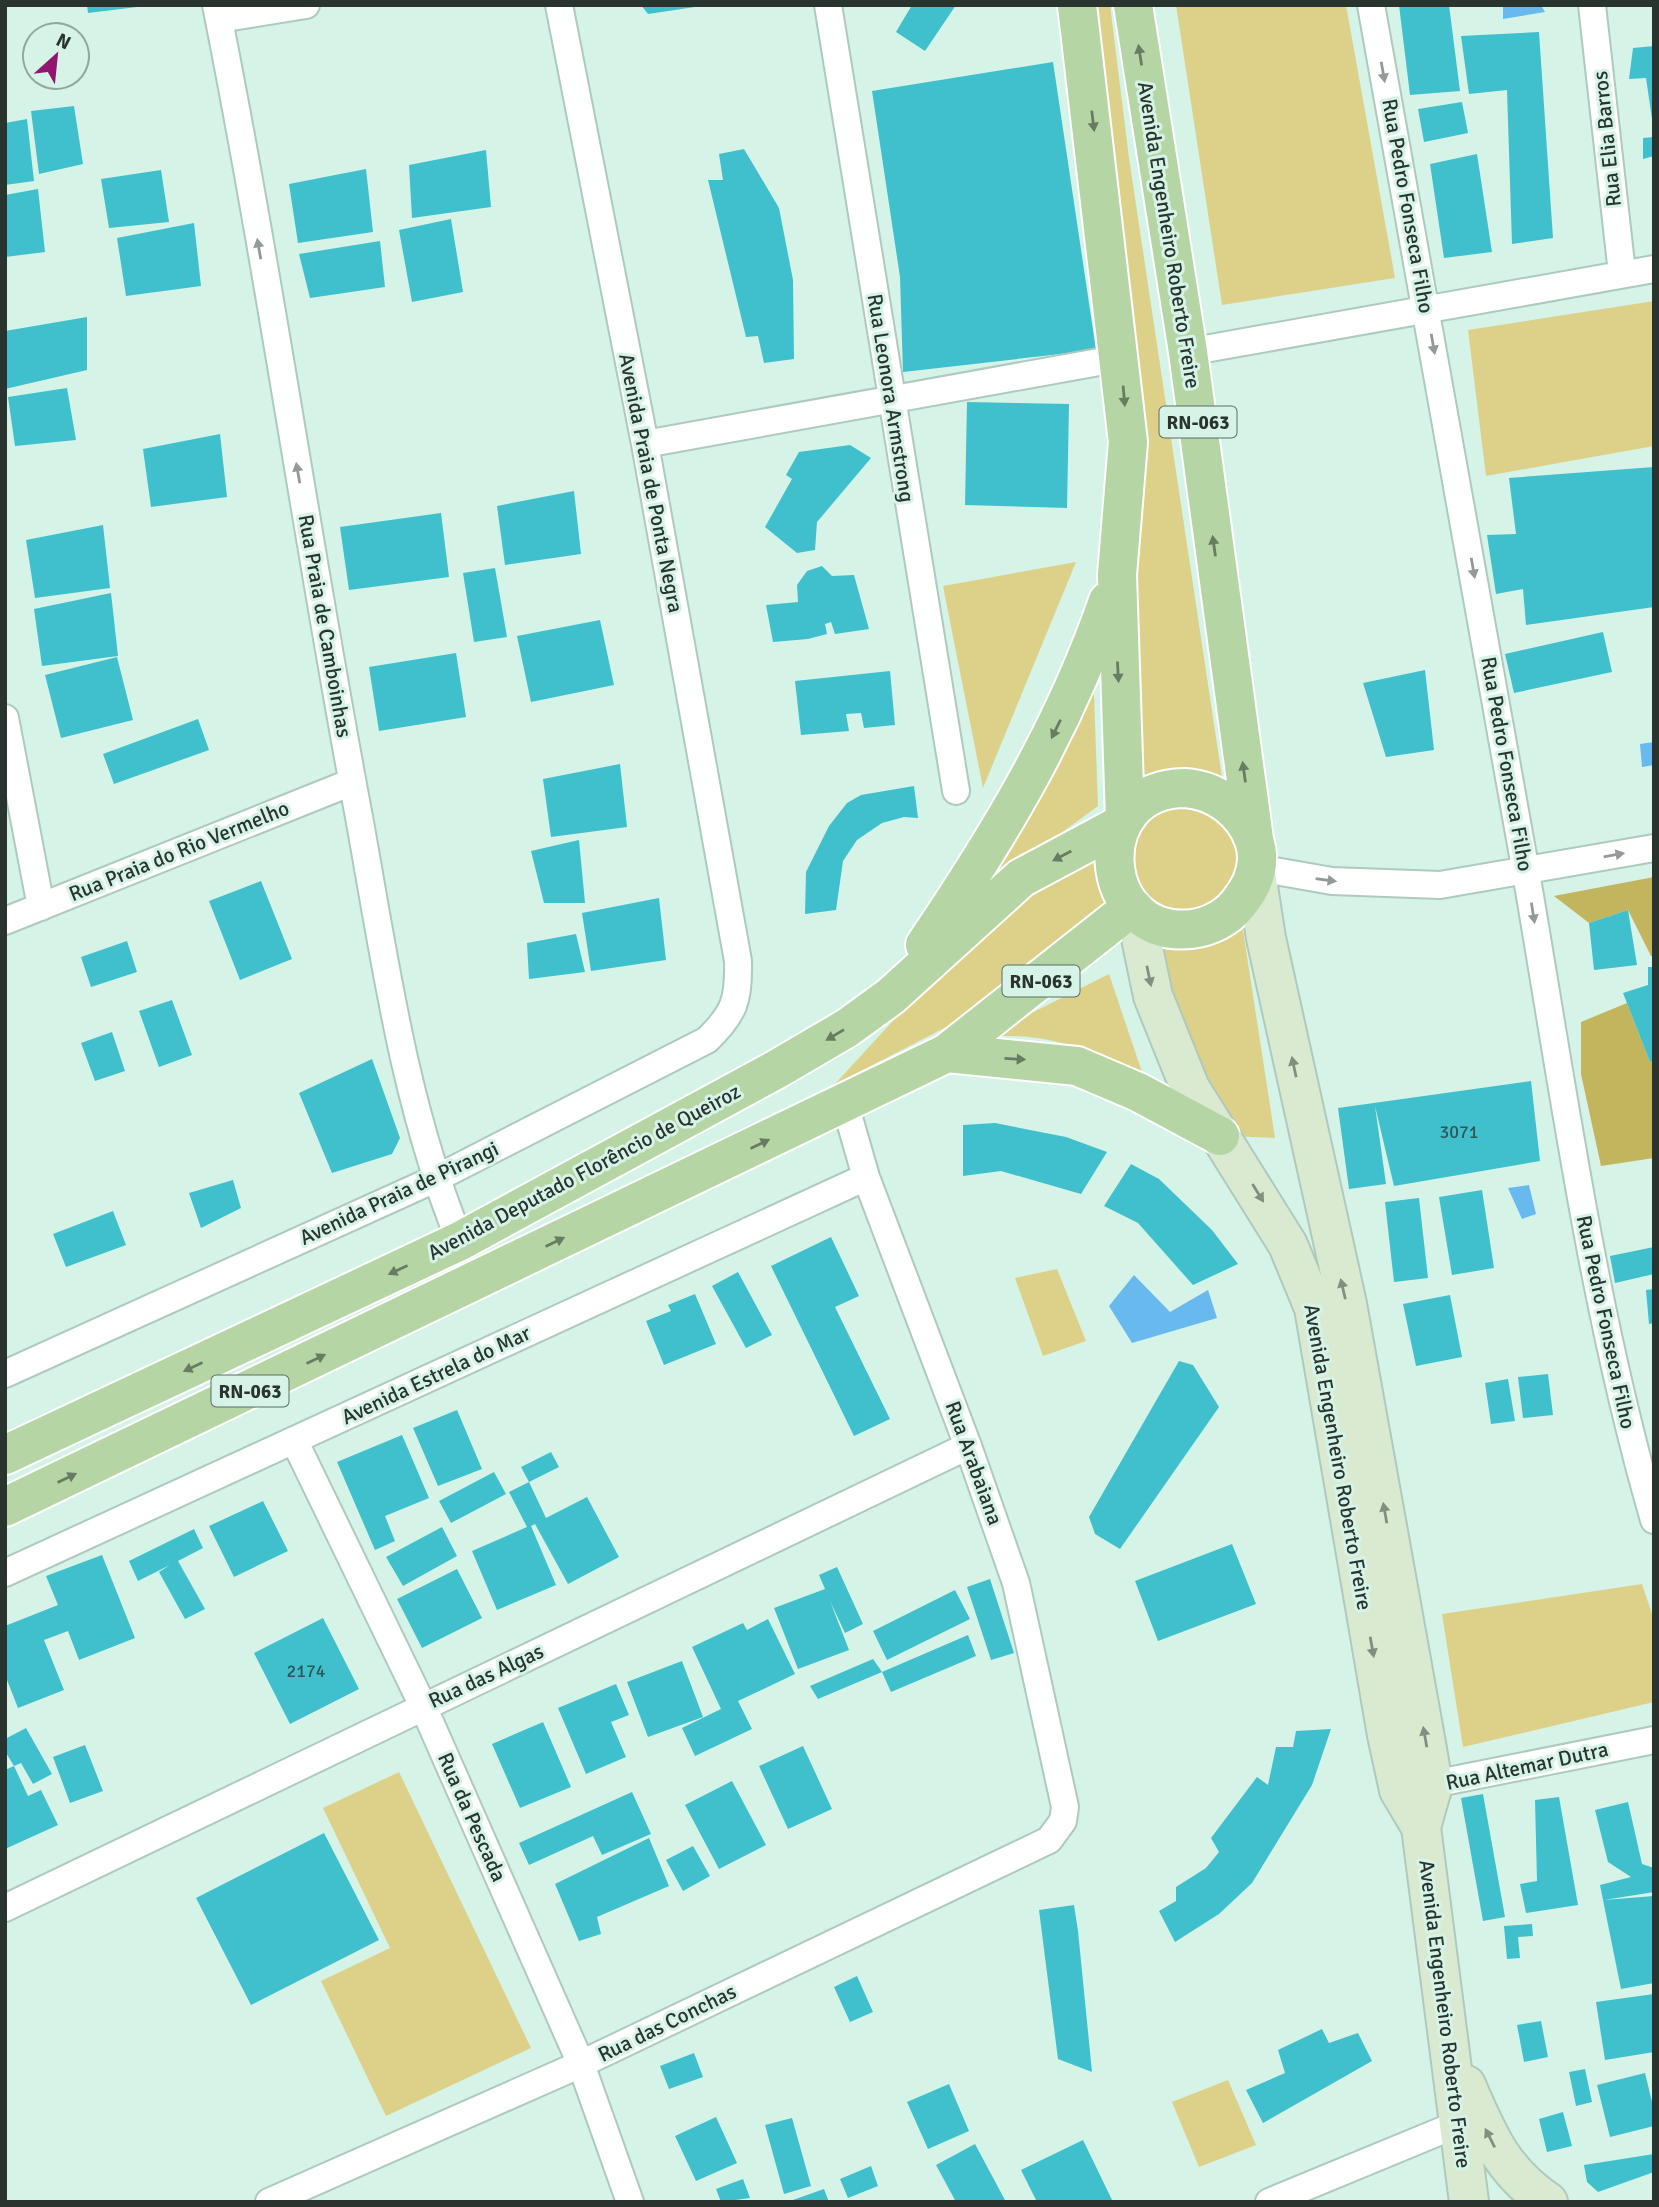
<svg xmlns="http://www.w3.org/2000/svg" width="1659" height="2207" viewBox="0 0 1659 2207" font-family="Signika,sans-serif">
	<rect width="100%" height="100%" fill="#d6f3e7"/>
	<path fill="#ddd189" d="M1082,5H1110L1129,158L1224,791L1130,804L1124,597Z
		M1176,5H1346L1395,278L1222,305Z
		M1654,301V446L1486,476L1468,330Z
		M1076,562L983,788L943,586Z
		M1093,668L1098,806L967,902Z
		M1147,805L1225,809L1247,867L1210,916L1148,911L1123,837Z
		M1092,848L1109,919L954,1023L834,1085L915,997L1035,877Z
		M1242,924L1275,1138L1228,1136L1149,947Z
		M1109,974L1142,1072C1083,1049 1051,1033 986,1036Z
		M1057,1269L1086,1341L1043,1356L1015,1278Z
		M1642,1584L1654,1620V1702L1463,1747L1442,1614Z
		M399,1772L531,2048L386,2116L321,1981L390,1948L323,1808Z
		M1228,2080L1256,2145L1199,2167L1172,2102Z"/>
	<path fill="#c3b55e" d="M1654,877V956H1651L1628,910L1589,923L1554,896Z
		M1627,1003L1650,1062L1654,1061V1158L1601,1166L1581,1074V1022Z"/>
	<path fill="#67b9ee" d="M1503,5H1541L1545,12L1503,19Z
		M1654,742V765L1642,767L1640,744Z
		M1529,1185L1536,1214L1522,1219L1508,1188Z
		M1134,1275L1170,1312L1208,1290L1217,1318L1132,1343L1109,1306Z"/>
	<path fill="#3fc0cc" d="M87,5H137V7L88,13Z
		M641,5H695V7L648,14Z
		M912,5H956L925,51L896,32Z
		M1399,5H1449L1460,91L1410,95Z
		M1539,32L1553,238L1512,244L1507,90L1469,94L1461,36Z
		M1654,46V119H1652L1646,78L1629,79L1633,48Z
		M1053,62L1096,350L903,372L900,277L872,91Z
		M1462,102L1468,133L1424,142L1418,109Z
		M74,106L83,164L39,174L31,111Z
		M27,119L34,181L5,185V123Z
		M1654,137V156L1643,159V138Z
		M744,149L779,208L793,280L794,359L764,363L758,336L746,337L708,180H723L719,154Z
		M486,150L491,207L412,218L409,165Z
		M1477,154L1492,252L1444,258L1430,164Z
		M366,169L373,232L298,243L289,184Z
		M161,170L169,222L109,228L101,179Z
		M38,189L45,252L5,257V195Z
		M451,219L463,292L412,302L399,230Z
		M194,223L201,286L126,296L117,238Z
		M380,241L385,287L310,298L299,254Z
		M87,317V370L5,389V331Z
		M67,388L76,440L15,446L8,397Z
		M967,402L1069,404L1067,508L965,505Z
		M220,434L227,497L151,507L143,449Z
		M850,445L871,458L817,522L815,550L797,553L765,527L792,479L786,475L799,452Z
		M1654,467V607L1526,625L1523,589L1496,594L1487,535L1516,534L1509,478Z
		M574,491L581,554L505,565L497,506Z
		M441,513L449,577L349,590L340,527Z
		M103,525L110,588L35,598L26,540Z
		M822,566L832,576L854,575L869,629L835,634L831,622L825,624L827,634L808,639L773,642L766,605L798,602L797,585L807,571Z
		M495,568L507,637L474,642L463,573Z
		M111,593L118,656L42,666L34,609Z
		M600,620L614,685L531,702L517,636Z
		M1603,632L1612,672L1514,693L1505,654Z
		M456,653L466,717L379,731L369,667Z
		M117,657L133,720L61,738L45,675Z
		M1425,670L1434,750L1386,757L1363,683Z
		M890,671L895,725L864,728L861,713L846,714L849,731L801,735L795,681Z
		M198,719L209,750L114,784L103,754Z
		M620,764L627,827L551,837L543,779Z
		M914,786L918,818L904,817L882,823L857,840L843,861L836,910L805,914L806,872L829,826L847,803L861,795Z
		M579,840L585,903H544L531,851Z
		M261,881L292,959L240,980L209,901Z
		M659,898L666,960L591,971L582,913Z
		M1628,910L1637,965L1594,970L1589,923Z
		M576,934L585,972L529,979L527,943Z
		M127,941L137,972L91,987L81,957Z
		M1648,967H1654V1061L1650,1062L1623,993L1648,985Z
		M172,1000L192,1055L159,1067L139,1011Z
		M112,1032L125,1071L95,1081L81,1043Z
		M372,1059L400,1138L392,1154L332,1173L299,1093Z
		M1531,1081L1540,1161L1394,1186L1375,1106L1386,1184L1349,1189L1338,1108Z
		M995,1123L1066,1137L1107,1152L1081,1194L1001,1171L963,1176V1125Z
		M1131,1164L1159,1179L1212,1230L1238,1264L1193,1285L1138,1223L1104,1206Z
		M233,1180L241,1208L201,1228L189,1193Z
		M1482,1190L1494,1268L1452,1275L1439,1197Z
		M1419,1198L1428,1278L1394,1282L1385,1202Z
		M113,1211L126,1245L66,1267L53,1234Z
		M831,1237L859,1296L835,1307L890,1419L854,1436L771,1266Z
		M1654,1247V1274L1615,1283L1610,1256Z
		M738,1272L772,1335L746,1348L712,1286Z
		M1654,1289V1323L1649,1324L1646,1290Z
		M695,1294L716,1344L664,1365L646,1321L671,1311L668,1305Z
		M1450,1295L1462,1357L1416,1366L1403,1304Z
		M1179,1361L1193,1365L1219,1407L1120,1549L1095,1534L1089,1517Z
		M1548,1374L1553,1415L1523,1418L1518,1377Z
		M1508,1379L1515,1421L1491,1424L1485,1383Z
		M457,1410L482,1469L438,1486L413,1428Z
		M402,1435L429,1498L385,1516L395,1541L375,1550L337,1462Z
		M551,1452L559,1467L529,1482L521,1467Z
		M494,1472L506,1494L451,1523L439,1501Z
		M529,1482L546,1518L587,1497L619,1557L568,1584L535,1524L531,1526L556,1585L497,1610L472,1551L527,1527L509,1492Z
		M263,1501L288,1551L234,1577L209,1526Z
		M442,1527L457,1556L403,1586L386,1557Z
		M194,1529L203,1548L178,1561L205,1609L185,1619L159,1572L170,1565L138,1581L129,1561Z
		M1232,1544L1256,1604L1158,1641L1135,1581Z
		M102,1555L135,1638L79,1660L68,1631L44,1640L64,1690L18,1708L5,1675V1626L58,1605L46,1576Z
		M837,1567L863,1624L845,1633L830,1601L849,1650L798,1669L774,1608L825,1589L819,1575Z
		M457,1569L482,1618L422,1648L397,1599Z
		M990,1579L1014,1653L991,1660L967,1587Z
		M955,1590L970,1619L887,1660L873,1631Z
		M323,1618L359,1689L290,1724L254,1653Z
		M768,1619L795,1674L738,1701L752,1729L695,1756L682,1728L721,1709L692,1647L743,1623L747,1630Z
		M968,1635L976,1656L891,1692L882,1672Z
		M873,1659L882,1672L818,1699L810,1686Z
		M682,1661L703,1717L648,1737L627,1682Z
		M616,1684L629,1715L611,1722L626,1757L586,1774L558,1708Z
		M543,1722L571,1787L520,1808L492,1744Z
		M26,1728L52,1774L33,1784L21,1763L14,1766L28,1796L41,1790L58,1825L5,1849V1770L14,1766L5,1751V1739Z
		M1331,1729L1312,1785L1252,1883L1219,1914L1175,1942L1159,1911L1176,1901V1887L1206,1868L1219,1852L1211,1838L1257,1777L1268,1785L1276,1747H1293L1296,1731Z
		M85,1745L103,1791L70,1803L53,1757Z
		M803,1746L832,1809L788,1829L759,1766Z
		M732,1781L766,1845L719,1869L685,1805Z
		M632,1792L651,1834L602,1855L593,1836L529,1865L519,1843Z
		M1483,1794L1505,1917L1483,1921L1461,1798Z
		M1559,1797L1578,1905L1526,1913L1520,1884L1537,1881L1535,1800Z
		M1628,1802L1642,1864L1654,1868V1892L1604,1900L1654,1896V1983L1621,1989L1600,1885L1631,1877L1608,1862L1595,1810Z
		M324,1833L379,1940L251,2005L196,1898Z
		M649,1838L669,1886L597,1917L601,1934L579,1941L555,1884Z
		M693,1846L710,1876L683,1891L666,1860Z
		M1074,1905L1078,1931L1092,2072L1058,2059L1039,1910Z
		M1532,1924L1533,1936L1518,1937L1520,1958L1507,1959L1504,1926Z
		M857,1976L873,2012L850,2022L834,1987Z
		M1654,1994V2052L1605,2060L1596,2002Z
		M1541,2021L1548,2057L1524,2062L1517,2025Z
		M1322,2029L1329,2043L1358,2033L1372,2061L1263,2123L1246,2090L1285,2073L1278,2050Z
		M694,2053L703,2077L669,2089L660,2066Z
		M1585,2069L1592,2102L1576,2106L1569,2072Z
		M1645,2073L1654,2110V2126L1610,2137L1597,2085Z
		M949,2084L969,2131L928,2149L907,2102Z
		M1563,2112L1572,2146L1547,2152L1539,2119Z
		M716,2117L737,2163L696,2181L675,2136Z
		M792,2118L811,2186L784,2194L765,2125Z
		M1083,2140L1113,2202H1037L1021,2170Z
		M975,2144L1006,2202H956L936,2165Z
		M1654,2154V2172L1598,2192L1587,2182L1584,2165Z
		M871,2166L878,2186L848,2198L840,2179Z
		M743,2179L750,2198L721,2202L716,2189Z
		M824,2189L829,2202H790V2201Z"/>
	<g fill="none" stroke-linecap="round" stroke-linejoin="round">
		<g stroke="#aecabf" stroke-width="30">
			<path id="street" d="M216,5C270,275 308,547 359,817C385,960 404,1105 460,1241
				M828,5L956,791
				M1371,5C1421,293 1475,580 1525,867C1563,1086 1592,1306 1654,1520
				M1592,5L1622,273
				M219,19L306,5
				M1188,352L1654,269
				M645,444L1121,358
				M5,718L41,907
				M1258,868L1332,881L1440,885L1654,848
				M5,921L352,782
				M5,1374L435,1179L707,1040C735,1013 739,999 738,961L645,444L559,5
				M294,1440L423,1706L581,2064L630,2202
				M5,1573L866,1177
				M1418,1787L1654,1740
				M5,1908L968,1446
				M269,2202L581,2064L1049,1840L1063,1821L1065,1807L1016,1583L968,1446L866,1177L845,1104
				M1269,2202L1458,2124"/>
		</g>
		<g stroke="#aecabf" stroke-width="42">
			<path id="secondary" d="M1256,874L1266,938L1347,1304L1427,1749L1433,1785L1421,1827
				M1135,909L1153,996L1190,1088L1288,1245L1314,1308L1387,1735L1399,1790L1421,1827L1469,2202
				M1466,2085C1488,2135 1501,2170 1548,2202"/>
		</g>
		<g stroke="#fff" stroke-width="42">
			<path id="primary" d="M1077,5L1128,442L1117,575L1125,819
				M1133,5L1188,352L1254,839
				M1185,788C1216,790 1244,811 1254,840C1262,864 1254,885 1238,904C1227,918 1209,927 1192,929C1095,940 1085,788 1185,788Z
				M925,945C1000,834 1064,728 1108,601
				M947,1053L1077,1066L1138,1092L1220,1136
				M5,1455L460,1241L777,1069L847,1028L891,996L1021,878L1122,824
				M5,1507L947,1053L1132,907"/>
		</g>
		<use href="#street" stroke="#fff" stroke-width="26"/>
		<use href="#secondary" stroke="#daead1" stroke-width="38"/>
		<use href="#primary" stroke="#b6d5a4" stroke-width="38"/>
	</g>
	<defs><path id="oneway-solid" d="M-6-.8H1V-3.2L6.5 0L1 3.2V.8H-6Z" transform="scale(1.75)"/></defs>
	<g fill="#687c64">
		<use href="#oneway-solid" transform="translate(1140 55) rotate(-99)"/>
		<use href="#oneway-solid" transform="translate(1093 121) rotate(83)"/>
		<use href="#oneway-solid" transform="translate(1124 396) rotate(85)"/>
		<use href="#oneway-solid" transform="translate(1214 546) rotate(-98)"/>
		<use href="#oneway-solid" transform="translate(1118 672) rotate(87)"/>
		<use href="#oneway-solid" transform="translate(1056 729) rotate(116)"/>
		<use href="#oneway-solid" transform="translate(1244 772) rotate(-98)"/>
		<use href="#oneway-solid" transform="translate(1062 856) rotate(152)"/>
		<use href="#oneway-solid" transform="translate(835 1035) rotate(149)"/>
		<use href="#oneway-solid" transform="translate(1015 1059) rotate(3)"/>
		<use href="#oneway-solid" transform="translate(760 1144) rotate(-26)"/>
		<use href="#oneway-solid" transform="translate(555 1242) rotate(-26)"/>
		<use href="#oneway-solid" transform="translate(398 1270) rotate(155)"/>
		<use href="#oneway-solid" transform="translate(316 1359) rotate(-26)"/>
		<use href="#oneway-solid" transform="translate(193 1367) rotate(155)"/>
		<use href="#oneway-solid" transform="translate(67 1478) rotate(-26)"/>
	</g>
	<g fill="#949a97">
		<use href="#oneway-solid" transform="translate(1383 72) rotate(80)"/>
		<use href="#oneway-solid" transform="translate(259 249) rotate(-100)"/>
		<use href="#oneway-solid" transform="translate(1433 344) rotate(80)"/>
		<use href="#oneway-solid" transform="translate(298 473) rotate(-100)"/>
		<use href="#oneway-solid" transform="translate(1473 568) rotate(80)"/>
		<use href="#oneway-solid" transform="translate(1614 855) rotate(-10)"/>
		<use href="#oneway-solid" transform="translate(1326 880) rotate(8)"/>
		<use href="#oneway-solid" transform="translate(1533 913) rotate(81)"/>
	</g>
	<g fill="#828f80">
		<use href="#oneway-solid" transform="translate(1149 976) rotate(78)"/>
		<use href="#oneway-solid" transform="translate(1294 1067) rotate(-102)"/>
		<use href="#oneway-solid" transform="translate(1258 1193) rotate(58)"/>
		<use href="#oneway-solid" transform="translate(1343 1289) rotate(-103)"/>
		<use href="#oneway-solid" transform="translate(1385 1513) rotate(-100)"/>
		<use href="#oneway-solid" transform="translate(1372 1647) rotate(80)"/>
		<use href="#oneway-solid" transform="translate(1425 1737) rotate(-100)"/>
		<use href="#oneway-solid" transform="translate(1490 2138) rotate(-117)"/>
	</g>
	<g text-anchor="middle" stroke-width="6" stroke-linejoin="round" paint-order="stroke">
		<g font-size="18" fill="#2e5756">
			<text x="1459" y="1138">3071</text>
			<text x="306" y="1677">2174</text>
		</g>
		<g fill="#d6f3e7" stroke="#5d6d66" stroke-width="2">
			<rect x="1159.5" y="406.5" width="77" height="31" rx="5"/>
			<rect x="1002.5" y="965.5" width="77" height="31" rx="5"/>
			<rect x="211.5" y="1375.5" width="77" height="31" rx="5"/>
		</g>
		<g font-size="19" font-weight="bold" fill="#29342f">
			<text x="1198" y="429">RN-063</text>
			<text x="1041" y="988">RN-063</text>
			<text x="250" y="1398">RN-063</text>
		</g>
		<g font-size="21" fill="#29342f" stroke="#d6f3e7">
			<text transform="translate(1607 139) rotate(-96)" y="7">Rua Elia Barros</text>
			<text transform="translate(1408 206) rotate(80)" y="7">Rua Pedro Fonseca Filho</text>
			<text transform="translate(1169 235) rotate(81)" y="7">Avenida Engenheiro Roberto Freire</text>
			<text transform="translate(891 398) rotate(81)" y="7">Rua Leonora Armstrong</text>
			<text transform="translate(651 483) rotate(79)" y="7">Avenida Praia de Ponta Negra</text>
			<text transform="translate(325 626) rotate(80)" y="7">Rua Praia de Camboinhas</text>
			<text transform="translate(1507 764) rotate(80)" y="7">Rua Pedro Fonseca Filho</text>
			<text transform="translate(179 851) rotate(-22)" y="7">Rua Praia do Rio Vermelho</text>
			<text transform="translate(584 1172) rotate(-28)" y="7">Avenida Deputado Florêncio de Queiroz</text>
			<text transform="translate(399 1193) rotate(-25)" y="7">Avenida Praia de Pirangi</text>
			<text transform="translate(1606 1322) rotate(78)" y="7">Rua Pedro Fonseca Filho</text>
			<text transform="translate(436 1375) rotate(-25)" y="7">Avenida Estrela do Mar</text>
			<text transform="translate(1338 1457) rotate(80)" y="7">Avenida Engenheiro Roberto Freire</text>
			<text transform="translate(974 1463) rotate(70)" y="7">Rua Arabaiana</text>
			<text transform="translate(486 1676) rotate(-25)" y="7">Rua das Algas</text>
			<text transform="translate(1527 1766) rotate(-12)" y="7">Rua Altemar Dutra</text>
			<text transform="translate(472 1817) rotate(66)" y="7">Rua da Pescada</text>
			<text transform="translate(1445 2014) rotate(83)" y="7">Avenida Engenheiro Roberto Freire</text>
			<text transform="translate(667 2023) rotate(-26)" y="7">Rua das Conchas</text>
		</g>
	</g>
	<rect width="1659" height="2207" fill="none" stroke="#29342f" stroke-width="14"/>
	<g transform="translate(56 56) rotate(27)"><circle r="33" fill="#d6f3e7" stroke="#91a79d" stroke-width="2"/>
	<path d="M0-5L12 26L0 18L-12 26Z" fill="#931570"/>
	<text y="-10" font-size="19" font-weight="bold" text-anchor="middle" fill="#29342f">N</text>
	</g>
</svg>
